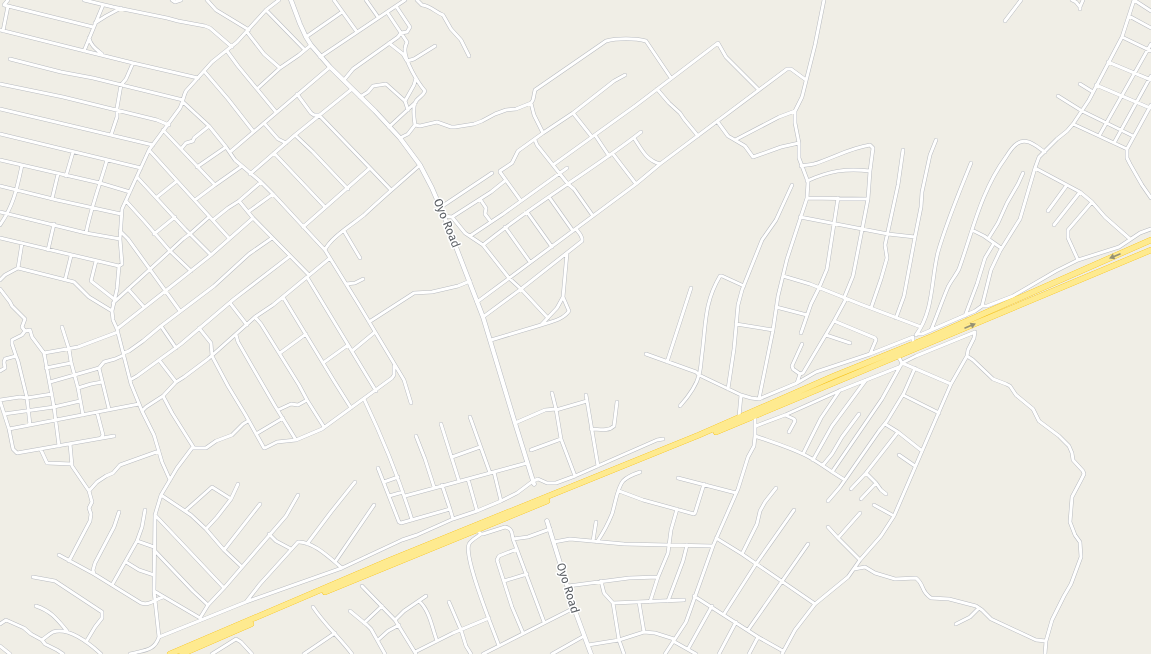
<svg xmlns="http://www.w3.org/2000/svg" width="1151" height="654" viewBox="0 0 1151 654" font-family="'Fira Sans',sans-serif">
	<rect width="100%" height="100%" fill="#f0eee6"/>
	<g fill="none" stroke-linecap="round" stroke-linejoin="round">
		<g stroke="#b8bbc0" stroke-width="4">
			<path id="street" d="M84,0L113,7L167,18L178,21L205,26L210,28L232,47
				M172,0L175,2L181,0
				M207,0L216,10L249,30
				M334,0L357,32
				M366,0L378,17
				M417,0L422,5C431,6 435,12 443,15L451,29L461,40L469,56
				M1072,0L1076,2L1080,7
				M1134,0L1151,11
				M8,6L93,27
				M1080,9V7L1083,0
				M266,10L305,50
				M387,12L407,42C406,44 405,46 405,49C404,60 418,83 425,91C423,96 419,97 416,101C412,107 414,118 415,125
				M1129,16L1151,28
				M1005,21L1021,0
				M95,23L106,16L121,8
				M0,30L133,63L198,78
				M3,31L8,6L4,5L8,0
				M247,32L264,54L280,68
				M306,37L342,12
				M1122,37L1151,51
				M89,38C91,46 96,49 102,54
				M389,43L403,54L407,61L414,59L435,46
				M84,51L103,5
				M227,51L238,66L276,112
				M320,57L405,0
				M10,59L61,72L93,78L183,100
				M1108,62L1151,80
				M204,71L228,99L253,131
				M344,80L353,69L398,37L401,33L407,32L410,27L396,6
				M0,84L63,97L157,120L169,125
				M1080,84L1093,92
				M1096,85L1150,108
				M257,89L280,68L299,55L311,45
				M657,89L669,103L680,113L684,119L698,136
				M297,94L311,113L314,115H319L370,168
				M1058,96L1082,111
				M360,97L368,92L373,86L386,84L405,101L408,110
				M405,101L414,85L416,78
				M183,102L209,126L226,147L235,160L261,182L273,194L325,250
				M531,103L534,115L543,133
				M1151,105L1127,149V158L1130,164L1142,185L1151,198
				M0,109L153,145
				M1082,111L1133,136
				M573,113L592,137
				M717,121L728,136L745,146L753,157L781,147L799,143
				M264,123L278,139L286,143
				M1073,124L1127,149
				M389,127L416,102
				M163,130L215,185
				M0,134L141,168
				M111,135L117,117V108L121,85L126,79L133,63
				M295,135L313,152L348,189
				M595,135L609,156
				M1099,136L1151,44
				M400,138L408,134L415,125L420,126L437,122L451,127H455L474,124L482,121L495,114L506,110L516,109L531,103L533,100L535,90L606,41C617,38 635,38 646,41L671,78
				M634,138C642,150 646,160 660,164
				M535,140L537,145L568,184L574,189L593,216
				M735,140L779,117L795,111
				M1114,143L1151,76
				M181,149L186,143L193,141L194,138L209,126
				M149,150L228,237
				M230,152L330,67
				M274,153L325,207
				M613,154L636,184
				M0,160L100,183L130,192
				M553,165L635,106L718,43L726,57L759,90
				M801,166C806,165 810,165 814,164C833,158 850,148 870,145L873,148L870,171L868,199L853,276L844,298
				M197,167L226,147
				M1035,168L1080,192L1092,202L1105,217L1130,239
				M250,174L295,135L352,89
				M66,176L73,152
				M137,177L185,229L211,255
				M807,181C829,171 846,168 870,171
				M0,186L57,200L121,214
				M157,197L177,181
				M549,197L573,231
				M807,198L868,199
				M52,199L58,174
				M480,199L486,208L485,214L491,222
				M195,200L215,185L242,166
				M126,201L145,222L170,251L191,271
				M239,201L253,218L309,275
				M521,201L500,172V171L512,163L518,151L543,133L573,113L614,81L625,75
				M441,207L492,173
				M1048,211L1067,185
				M0,212L86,233L120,239
				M248,212L273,194
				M527,212L552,247
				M444,216L452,217L465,233L483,245L509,278L521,289L548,318
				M452,217L491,192L506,180
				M800,217L888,234L915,237
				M213,220L228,208L239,201L261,182
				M0,225C14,205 17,188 22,165
				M1054,225L1080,192
				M303,227L370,168L391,190
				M505,227L530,262
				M972,230L984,236L1001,248
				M120,231L128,239L180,311
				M344,231L360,258
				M86,233C91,208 100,184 107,160
				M154,234L175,217
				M470,236L503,214L567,168
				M0,238L119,266
				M988,239L998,223L1007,203L1018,184L1023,173
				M483,245C533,204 590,172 641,132
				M48,250L54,224
				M330,258L307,277L376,391
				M1078,260L1068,238V230L1092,202
				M96,261L91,281L114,299
				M18,268L74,282L89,297L112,311
				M783,276L810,284L860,304L921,327
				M0,280L5,275L18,268L22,243
				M65,280L71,256
				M346,284L355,283L363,279
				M0,289L10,302L12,306L25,319L22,327L25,331
				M128,289L144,307
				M283,297L334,381L351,408
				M477,302L636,184L660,164L787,69H791L806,80
				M113,303L170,251L183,239L191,233L209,217
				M230,303L247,325
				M982,306H987L1013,296L1056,271L1078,260L1119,247L1140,233L1151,229
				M776,307L807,315
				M871,308L881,279L887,258L885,245L898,185L903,150
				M965,316L977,284L985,258L994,243
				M255,317L261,324L299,385L307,400L324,427
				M483,317L521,289L582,241C583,236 579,233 576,229
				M896,318L904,296L915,237L921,207L922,192L930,155L936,140
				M834,321L875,338L876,340L870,354
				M369,322L414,293L432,292L458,286L470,281
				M736,324L773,330
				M541,325C550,322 563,320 569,311L563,297
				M161,326L176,348
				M62,327L69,349L71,362L78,388L83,415
				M199,328L211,343L212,356L228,386L245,414L264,448H265L277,442L296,440L322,429L392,378L394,375V366
				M117,329L211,255L253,218
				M931,330C937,316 942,301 948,287C951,281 956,275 959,269C973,230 981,191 1006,157C1009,152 1013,146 1018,143C1027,137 1037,147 1045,152
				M25,331L30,330L32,337L44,353L54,407L59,446
				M801,333L811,304L819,288L827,269L838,198
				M917,334H922L975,311L982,306L991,270L1000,251L1020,219L1035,168L1039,157L1057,139L1067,131L1073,124L1089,100L1122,37L1134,0
				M236,335L238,342L275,406L296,440
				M826,335L850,343
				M916,335C934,311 931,279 938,252C947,221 959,193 971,163
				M491,340L541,325L557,308L563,297L567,253
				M352,351L375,332
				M44,353L78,347L118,332
				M124,353L129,351L143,341L161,326L214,286L249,254L272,238
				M280,353L306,334
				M646,354L696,372L699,375L741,395L751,398L759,399L797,383L816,372L870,354L913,337V344
				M16,356L18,361L27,398L52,394
				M898,356L902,363L951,384
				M967,356L973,360L993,379L1006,384L1010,386L1016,395L1033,409L1039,421L1059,436L1069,446L1072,453L1073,460L1083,471L1084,474L1081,480L1072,497L1070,522L1075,535L1080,542L1081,557L1071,584L1064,596L1052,620L1046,641
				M159,360L176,382
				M667,362L691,288
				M323,363L348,345
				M46,368L71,363
				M0,371L5,368L4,362L5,359L16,356L12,344V340L22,335L25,331
				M800,374L793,369L792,366L802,344
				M130,380L137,376L181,344L234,299L290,256
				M50,382L99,368
				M797,383L800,374L803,373L834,321L846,299
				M78,388L91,384L102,382
				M728,389L734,349L738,305L742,290L762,240L776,220L792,185
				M552,393L556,409L561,439L575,476
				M586,395L598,466
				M903,395L939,413
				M163,396L172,413L194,448
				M364,399C383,439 399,478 412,520
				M759,399L773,330L778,296L787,259L807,198L808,182L799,158V143L795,123V111L802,97L815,45L824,0
				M0,400L20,397L27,398L30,425
				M0,401L9,429L13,449L17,453L114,436
				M411,403L404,380L359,305L325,250C330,238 353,224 364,215C382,198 401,182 420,165
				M680,406C688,397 696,387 699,375C701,369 701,361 702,354C706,324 704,303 720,276H722L744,286
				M109,409L99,368L104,362L115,359L124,355
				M278,410L291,404L298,405L307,400
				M556,410L587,401
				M142,411L146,407L163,396L176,382L184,377L208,359L255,317L273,305L307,277
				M97,412L103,435L101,438
				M4,414L54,407L80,401
				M785,415L794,419L795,421L789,432
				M470,417L490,473
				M739,417L741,395
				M515,423L545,410L556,409
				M441,424L459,481
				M885,424L898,432L922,451
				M756,426L785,415L841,390L899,367
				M9,429L139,404
				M591,429C599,429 608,432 614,426L617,402
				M256,434L283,418
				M416,436L425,459L434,487
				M755,436C772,442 789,447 805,455C819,462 831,472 845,480
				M41,450L47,463L72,464
				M531,450L561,439
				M803,454L821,418L840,390
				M899,455L915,466
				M452,457L480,447
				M813,460L832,426L866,380
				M823,465L832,454L842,437L859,414
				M378,468L399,522L401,523L450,509L453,519
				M494,472L501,501
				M832,472L882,399L902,363
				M866,473L876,483L881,490L886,494
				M678,478L736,493
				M468,479L477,511
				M170,480L162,462L154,435L142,411L131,384L117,329L113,320L112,311L117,289L119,266L122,264L120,239L122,209L149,150L180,108C183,102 183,97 186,91L212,62L237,42L266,10L279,0
				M384,482L398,477
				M442,485L450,509
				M851,489L866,473L898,432
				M89,491L97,482L106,476L113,473L120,465L159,451
				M619,491L643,500L694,514L695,513L704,484
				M161,495L191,515L206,529L224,550L242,567
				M389,496L403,492
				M405,496L527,463
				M861,499L876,483
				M828,501L840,487L879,431L887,421L904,393L915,368
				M874,505L894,516
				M185,511L212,487L231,499
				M155,515L224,588
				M828,527L838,538L860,560
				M206,529L217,517L231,499L238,484
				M476,529L481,534H483L505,527C512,528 512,533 513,539L544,622
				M269,534L276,541L291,549
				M481,534C477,537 471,540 469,544C463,557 493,629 499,646
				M716,538L742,554L815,604
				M838,538L860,513
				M513,539L528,537L550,529
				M137,541L154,547
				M593,541L596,522
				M554,542L570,539L624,544L713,546
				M597,542C603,533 608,524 612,514C615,505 617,488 623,481C628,476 634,474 640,472
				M307,544L331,512L355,482
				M517,549L499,556L497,560L512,607L523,633
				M154,550L193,591L208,605
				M224,550L260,504
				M742,554L757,524L760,511L765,502L776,488
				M59,555L94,574L141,603C150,606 155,599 163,597
				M69,561L90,521L91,514L89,508L92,502L89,491L72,466L70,444
				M126,562L139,570L154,575
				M335,562L374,505
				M854,569L865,567L875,573L895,579L916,578C925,585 920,591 931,598L949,599L976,606L982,610L991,619L1036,640L1046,641L1045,654
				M94,574L93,570L95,563L114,527L119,512
				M33,577L55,581L102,612V618L95,627L86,642
				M504,581L527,574
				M601,581L604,593L613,603L619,640L624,654
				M112,585L137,541L142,527L145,510
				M362,586L395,620L416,654
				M568,586L629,578L658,577
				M154,591L200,618
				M694,596L758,637L783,651
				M419,601C430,611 432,628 437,641
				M668,601L683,561L687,545
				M246,602L260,584L298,542C313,541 331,559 342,568
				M449,602L461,630L466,646L471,654
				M639,602L644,632
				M650,602L658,577L668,553L671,530L677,509
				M613,603L684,600
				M36,606C51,611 57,619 67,631
				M313,607C324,624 340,638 352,654
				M350,611L367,625L371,629L385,654
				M724,614L756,564L794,510
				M200,618L208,605L224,588L286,516L298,495
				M395,620L404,611L426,596
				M364,623L382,606
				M0,624L6,620L24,628L31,634L42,640L45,644L57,650L63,654
				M956,624L970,617L979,608
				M748,630L808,544
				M159,637L154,591L155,515L161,495L177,468L192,448H206L216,441L232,435L243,424L248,421
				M42,640C46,637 49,634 53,632C69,627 90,644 101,654
				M378,640L388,631L399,625
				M673,641L696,654
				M588,645L619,640L644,632L655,633L674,639
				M0,646L10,654
				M688,649L712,606
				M415,652L453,633L489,618
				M130,654C143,650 154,652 159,637L246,602L342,568L402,540L417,535L453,519L477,511L501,501L517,493L533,481L538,479L547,483H556L575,476L657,440L663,439
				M212,654L236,639L241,642L252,654
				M304,654L335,633
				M483,654L574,608
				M552,654L584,636
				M665,654L686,622L713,546L738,489L748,457L754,446L755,436V416
				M719,654L736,622
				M749,654L758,637
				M782,654L795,630L815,604L848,577L860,560L881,536L894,516L951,384L967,356L968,350L974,338L975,332L916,356L902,363"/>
		</g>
		<g stroke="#b9bcc2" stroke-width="5">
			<path id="secondary" d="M291,0L300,24L306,37L311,45L330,67L375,111L400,138L420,165L432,188L444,216L483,317L515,423L534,484
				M547,521L574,608L591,654"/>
		</g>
		<g stroke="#f6bb00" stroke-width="6">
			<path id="highway" d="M716,432L1151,250
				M325,592L547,501
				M170,654L388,561L699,435L834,376L933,336L1151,240
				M182,654L251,624"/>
		</g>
		<use href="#street" stroke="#fff" stroke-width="3"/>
		<use href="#secondary" stroke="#fff" stroke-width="4"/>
		<use href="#highway" stroke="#feea8f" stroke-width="5.5"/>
	</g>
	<defs><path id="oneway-solid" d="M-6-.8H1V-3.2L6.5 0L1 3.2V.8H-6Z"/></defs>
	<g fill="#959174">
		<use href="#oneway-solid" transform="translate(1115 256) rotate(157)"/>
		<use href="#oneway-solid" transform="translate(970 326) rotate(-23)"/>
	</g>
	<g text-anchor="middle" stroke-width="3" stroke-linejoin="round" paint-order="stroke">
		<g font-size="12" fill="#5d6166" stroke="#fff">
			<text transform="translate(447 223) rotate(68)" y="4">Oyo Road</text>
			<text transform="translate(568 588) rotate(73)" y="4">Oyo Road</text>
		</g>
	</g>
</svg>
